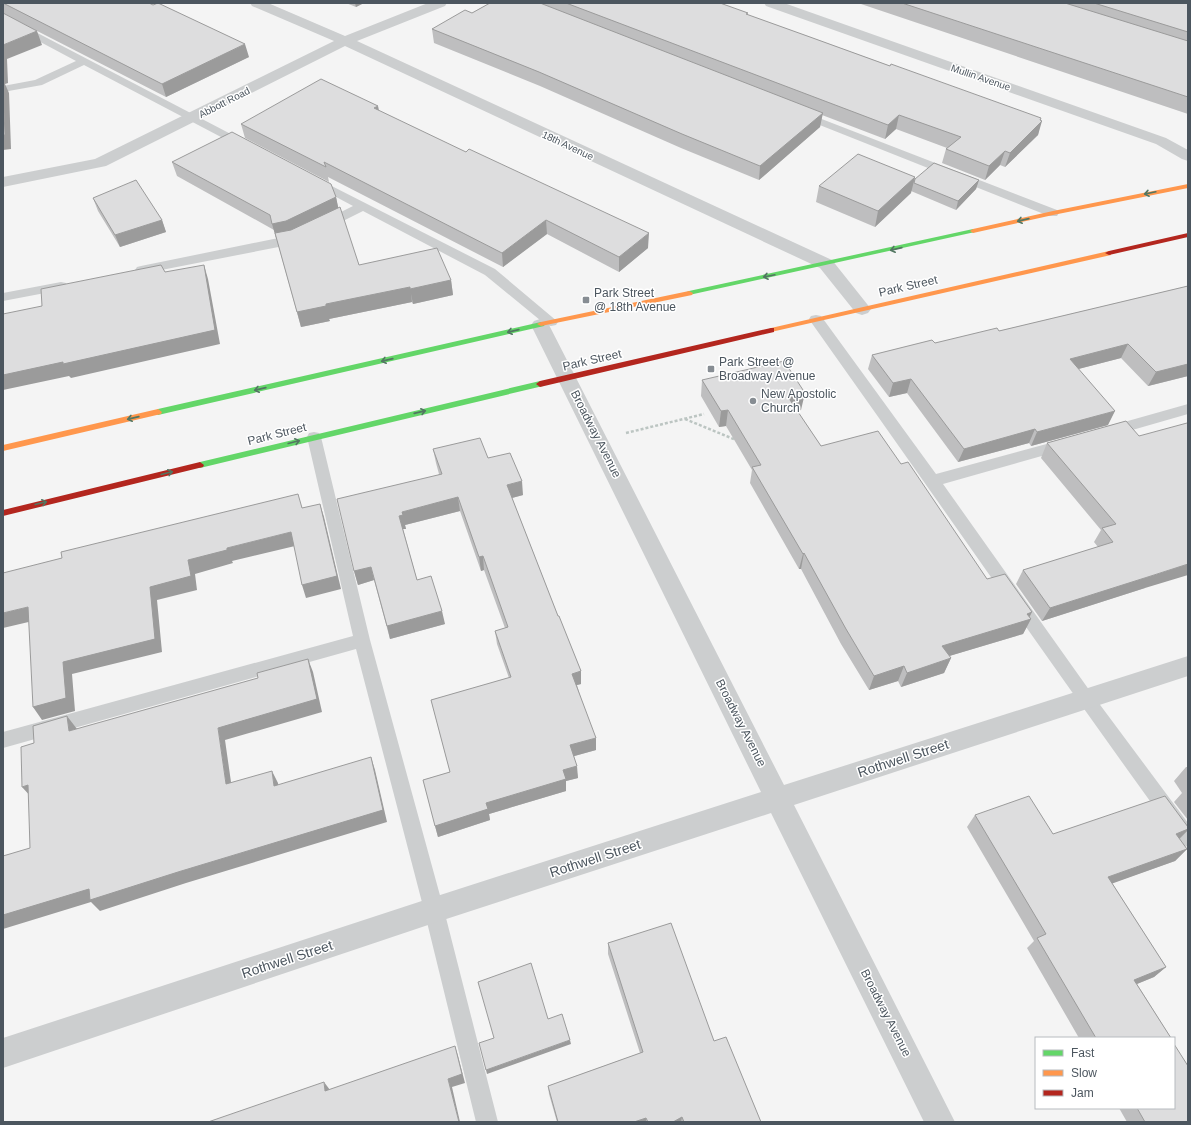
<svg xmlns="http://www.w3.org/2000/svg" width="1191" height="1125" viewBox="0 0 1191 1125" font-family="Helvetica,sans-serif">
	<rect width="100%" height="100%" fill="#f4f4f4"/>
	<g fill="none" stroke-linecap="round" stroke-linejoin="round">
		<path stroke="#bcc5c2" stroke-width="2.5" stroke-dasharray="3 2" stroke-linecap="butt" d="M685,419L736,440
			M626,433L704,414"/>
		<path fill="#cccecf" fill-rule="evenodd" d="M3,15L248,143L250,145L248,147H240L84,65L42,85L3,92V86L35,80L76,61L3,22Z
			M801,111L1057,210L1059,213L1057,216H1049L797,116L796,114Z
			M314,177L495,269L558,322L556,325L551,326L546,325L485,275L363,211L327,229H319L317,226L319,223L353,206L310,183L308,181L310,179Z
			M298,234L302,235L304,238L302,241L294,244L141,274L137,273L135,270L137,267L141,266Z
			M61,282L66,283L67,286L66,289L3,301V293Z
			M816,315L821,316L936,474L1065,439L1070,440L1072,444L1070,448L943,484L1092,694L1188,823V847L1181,844C1056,672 935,496 811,322L809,319L811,316Z
			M1188,404V414L1108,437L1103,436L1101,432L1103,428Z
			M314,432L319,433L321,437L370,640L444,910L498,1122H476L424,910L356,649L3,748V732L353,636L307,437L309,433Z"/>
		<path fill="#cccecf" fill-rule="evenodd" d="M250,3H268L345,36L428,3H447L445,6L357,41L832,260L871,309L868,313L862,315L856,313L820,268L345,46L106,166L3,187V177L95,159L334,41L252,6Z
			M764,3H784L1166,138L1188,150V161L1182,159L1156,144L766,6Z
			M540,319L546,321L549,325L784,785L1188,656V676L794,805L955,1122H924L771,813L434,923L3,1068V1038L434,897L761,792L531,325L534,321Z"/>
		<path fill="#63d668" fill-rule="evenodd" d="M973,229L976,231L975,232L689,295L685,293L689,291Z
			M541,322L545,324L544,326L158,415L154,412L158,409Z
			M540,381L543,382L544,384L543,386L200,468L196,465L200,462Z"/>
		<path fill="#ff974d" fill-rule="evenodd" d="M1188,184V188L1053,215L973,233L970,231L973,229L1053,211Z
			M1109,251H1111V255L771,332L767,330L771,328Z
			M689,291L693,293L692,295L541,326L537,324L541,322Z
			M158,409L162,412L161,414L3,451V445Z"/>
		<path fill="#b3261e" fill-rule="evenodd" d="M1188,233V237L1109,255L1105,253L1109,251Z
			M771,328H774V332L540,387L536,384L540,381Z
			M200,462L204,465L203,467L3,516V510Z"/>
	</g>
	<path fill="#bebebf" d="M3,3L249,57L166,97L4,14L3,12Z
		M346,3H364L356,7Z
		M490,3H720L748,15L1041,120L1038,135L1005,167L1000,165L985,180L942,163L946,149L947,148L896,129L885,139L822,115L820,127L759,180L681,148L540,86L434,43L432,29L472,13Z
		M858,3H1188V114Z
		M378,106L379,111L648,248L619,272L547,234L503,267L328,177L329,182L245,138L241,124Z
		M172,162L336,197L338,208L359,265L451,280L453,295L413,304L412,302L329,319L330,321L301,327L274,230L177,176Z
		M915,177V179L979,180L976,189L956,210L911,191V193L875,227L816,202L819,186Z
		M93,198L162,220L166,232L120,247L98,211Z
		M1188,286V376L1148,386L1121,358L1078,369L1108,425L1031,446L1029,443L958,462L907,393L889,397L868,369L872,355L999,331Z
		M702,380L801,410L797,411L821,446L901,464L987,579L1030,617L1031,619L1023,634L949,656L951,658L944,673L901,687L898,681L869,690L841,644L801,569H799L750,483L752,470L726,426L719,427L701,396Z
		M1126,421L1145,588L1042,621L1016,584L1023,570L1098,547L1094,542L1101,530L1041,458L1047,443Z
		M433,449L488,458L523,495L512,498L558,616L581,671V684L577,685L596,750L574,756L578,778L566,781V791L489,814L490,820L438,837L423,780L450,772L431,700L509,678L497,644L495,631L505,628L484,570L481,571L460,511L405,525L406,529H403L417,580L445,624L390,639L374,580L358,585L354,571L439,474L436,463Z
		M1186,767H1188V820L1174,802L1182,793L1174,781Z
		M975,815L1053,834L1188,830L1180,839L1187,849L1175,861L1112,883L1166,967L1154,977L1137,984L1171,1038H1079L1027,948L1034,941L967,827Z
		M608,943L714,1041L761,1122H557L549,1094L548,1086L640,1053L608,954Z
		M1119,1108H1174L1188,1122H1127Z"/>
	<path fill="#9b9b9b" d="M355,3H364L356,7Z
		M37,31L42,45L7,59L8,83L5,84L9,93L11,149L3,150V45Z
		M245,44L249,57L166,97L162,84Z
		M378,106L380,120L374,108Z
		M823,113L820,127L759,180L760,166Z
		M899,115L896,129L885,139L888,125Z
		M1041,118L1039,124L1042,121L1038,135L1005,167L1010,153Z
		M1005,151L1000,165L985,180L989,166Z
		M915,177L911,193L875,227L878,211Z
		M979,180L976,189L956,210L958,201Z
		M336,197L339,211L276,238L272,224Z
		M162,220L166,232L120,247L115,235Z
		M546,220L547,234L503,267L502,253Z
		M649,233L648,248L619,272V257Z
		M204,265L208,279L220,344L71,378L69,376L3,390V375Z
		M451,280L453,295L413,304L410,289Z
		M410,287L412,302L329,319L330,321L301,327L297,312L326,304Z
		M1128,344L1121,358L1063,373L1070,359Z
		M1188,364V376L1148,386L1156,372Z
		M911,379L907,393L889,397L893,383Z
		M805,393L801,410L785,414L788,397Z
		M728,410L726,426L719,427L721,411Z
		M1115,411L1108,425L1031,446L1037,432Z
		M1035,429L1029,443L958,462L964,449Z
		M522,481L523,495L508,499L507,485Z
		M458,497L460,511L405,525L406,529H402L399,516L402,512Z
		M320,504L324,517L341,589L306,598L302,585Z
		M291,532L295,546L232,561L233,563L195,574L197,590L157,600L162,652L72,674L75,711L42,720L33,707L63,662L150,587L188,560L227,548Z
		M804,553L801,569H799L803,554Z
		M483,556L484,570L481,571L479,557Z
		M1188,564V575L1145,588L1042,621L1050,608L1154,575Z
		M371,567L374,580L358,585L354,571Z
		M28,607L37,620L3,628V613Z
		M442,611L445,624L390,639L387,626Z
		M1032,612L1028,620L1031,619L1023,634L936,660L942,646Z
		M951,658L944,673L901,687L907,673Z
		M308,659L313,672L322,712L225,740L233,796L226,784L218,728Z
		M904,666L898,681L869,690L874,676Z
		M581,671V684L573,686L572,674Z
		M67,716L77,729L69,731Z
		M596,738V750L571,757L570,745Z
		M371,757L375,770L387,822L186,883L100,911L91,902L3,929V915Z
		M577,766L578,778L566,781V791L489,814L490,820L438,837L435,826L486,803L563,770Z
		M272,771L278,783L280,798L274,786Z
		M28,785L33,799L22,787Z
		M1188,829V830L1177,841L1176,834Z
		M1187,849L1175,861L1097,889L1108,877Z
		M1166,967L1154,977L1122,990L1134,980Z
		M570,1040L571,1044L487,1074L486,1070Z
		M455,1046L458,1056L465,1083L452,1087L460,1122H459L448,1079Z
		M324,1082L330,1090L325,1091Z
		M682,1117L681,1122H673Z
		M646,1118V1122H634Z"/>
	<path fill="#ddddde" stroke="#9b9b9b" d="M3,3H149L153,5L158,3L245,44L162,84Z
		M490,3H540L823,113L760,166L682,134L539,72L432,29L465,10L472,13Z
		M566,3H720L748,13L746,14L810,37L890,66L891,64L1041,118L1040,120L1042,121L1010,153L1005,151L989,166L946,149L961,137L899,115L888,125Z
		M902,3H1065L1188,41V97Z
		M1094,3H1188V32Z
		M3,13L37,31L3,45Z
		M321,79L378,106L374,108L466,152L469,149L649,233L619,257L546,220L502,253L324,162L326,167L241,124Z
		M3,88L5,135H3Z
		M232,132L331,184L336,197L286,221L272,224L270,215L172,162Z
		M858,154L915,177L878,211L819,186Z
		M934,163L979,180L958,201L914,183L915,179Z
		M136,180L162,220L115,235L93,198Z
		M340,207L359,265L437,248L451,280L410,289V287L326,304V306L297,312L275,233L291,230Z
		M161,265L165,272L204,265L215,330L63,364V362L3,375V314L42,306L41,289Z
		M1188,286V364L1156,372L1128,344L1070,359L1115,411L1037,432L1035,429L964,449L911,379L893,383L872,355L932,340L935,343L997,328L999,331Z
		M784,361L805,393L788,397L821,446L878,431L901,464L908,462L987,579L1005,574L1032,612L1027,614L1031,619L942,646L951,658L907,673L904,666L874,676L846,629L804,553L803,554L752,467L761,465L728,410L721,411L702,380Z
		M1126,421L1139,436L1187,423L1188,424V564L1154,575L1050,608L1023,570L1113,542L1102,528L1116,524L1047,443Z
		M480,438L488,458L510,453L522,481L507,485L558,616H559L581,671L572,674L596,738L570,745L577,766L563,770L566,779L486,803L488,809L435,826L423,780L450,772L431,700L511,677L495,631L508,627L483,556L479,557L458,497L402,512L403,515L399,516L417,580L431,576L442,611L387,626L371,567L354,571L337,499L442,474L433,449Z
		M298,494L302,508L320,504L337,576L302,585L291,532L227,548V550L188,560L191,576L150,587L155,639L63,662L66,698L33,707L28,607L3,613V573L62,558L61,552Z
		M308,659L317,699L218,728L226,784L272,771L274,786L371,757L383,810L178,872L90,900L89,889L3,915V856L30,848L28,785L22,787L21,747L34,743L33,726L67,716L69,731L258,678L257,673Z
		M1029,796L1053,834L1165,796L1188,827V829L1176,834L1187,849L1108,877L1166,967L1134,980L1171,1038H1096L1037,938L1046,934L975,815Z
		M671,923L714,1041L726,1037L761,1122H684L682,1117L673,1122H648L646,1118L634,1122H558L548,1086L643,1052L608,943Z
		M531,963L548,1019L562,1014L570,1040L486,1070L479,1043L494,1038L478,982Z
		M1174,1044L1188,1066V1122H1145L1137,1108H1174Z
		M455,1046L462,1074L448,1079L459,1122H208L324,1082L325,1091Z"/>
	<defs><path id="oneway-shaft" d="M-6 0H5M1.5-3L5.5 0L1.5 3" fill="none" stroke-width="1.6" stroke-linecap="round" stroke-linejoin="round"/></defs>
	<g stroke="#527661">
		<use href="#oneway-shaft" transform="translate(1150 193) rotate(168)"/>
		<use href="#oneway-shaft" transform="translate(1023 220) rotate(167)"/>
		<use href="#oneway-shaft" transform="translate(896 249) rotate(167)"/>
		<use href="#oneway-shaft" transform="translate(769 276) rotate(168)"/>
		<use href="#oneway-shaft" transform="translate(513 331) rotate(167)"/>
		<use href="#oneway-shaft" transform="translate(387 360) rotate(167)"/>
		<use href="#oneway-shaft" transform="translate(260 389) rotate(167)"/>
		<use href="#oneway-shaft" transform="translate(420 412) rotate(-13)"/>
		<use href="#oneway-shaft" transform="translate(133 418) rotate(167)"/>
		<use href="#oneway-shaft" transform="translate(294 442) rotate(-14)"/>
		<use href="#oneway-shaft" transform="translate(167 473) rotate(-14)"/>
		<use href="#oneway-shaft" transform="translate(41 503) rotate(-14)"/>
	</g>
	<g fill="#878d93" stroke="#fff" stroke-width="1.5">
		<rect x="582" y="296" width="8" height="8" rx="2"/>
		<rect x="707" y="365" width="8" height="8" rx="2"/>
		<circle cx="753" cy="401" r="4"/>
	</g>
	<g text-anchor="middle" stroke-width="3" stroke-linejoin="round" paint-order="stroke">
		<g font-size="10" fill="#4c565f" stroke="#fff">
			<text transform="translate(981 77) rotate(19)" y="4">Mullin Avenue</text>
			<text transform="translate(224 102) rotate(-27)" y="4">Abbott Road</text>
			<text transform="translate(568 145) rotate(25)" y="4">18th Avenue</text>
		</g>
		<g font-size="12" fill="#4c565f" stroke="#fff">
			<text transform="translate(908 286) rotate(-13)" y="4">Park Street</text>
			<text transform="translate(592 360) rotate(-13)" y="4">Park Street</text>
			<text transform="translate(277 434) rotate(-14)" y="4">Park Street</text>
			<text transform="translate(596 434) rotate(63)" y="4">Broadway Avenue</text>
			<text transform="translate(741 723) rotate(63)" y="4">Broadway Avenue</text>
			<text transform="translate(886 1013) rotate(63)" y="4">Broadway Avenue</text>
		</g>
		<g font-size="12" fill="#4c565f" stroke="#fff" text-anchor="start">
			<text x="594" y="297">Park Street<tspan x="594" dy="14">@ 18th Avenue</tspan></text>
			<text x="719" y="366">Park Street @<tspan x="719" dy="14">Broadway Avenue</tspan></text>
			<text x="761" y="398">New Apostolic<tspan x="761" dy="14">Church</tspan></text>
		</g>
		<g font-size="14" fill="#4c565f" stroke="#fff">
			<text transform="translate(903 758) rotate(-18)" y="5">Rothwell Street</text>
			<text transform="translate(595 858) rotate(-18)" y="5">Rothwell Street</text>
			<text transform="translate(287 959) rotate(-18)" y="5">Rothwell Street</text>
		</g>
	</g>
	<rect width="1191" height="1125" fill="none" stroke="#4c565f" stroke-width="8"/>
	<rect x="1035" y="1037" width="140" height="72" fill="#ffffff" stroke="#b7bbbf"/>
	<rect x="1043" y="1050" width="20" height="6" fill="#63d668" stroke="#b7bbbf"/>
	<text x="1071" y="1057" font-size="12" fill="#4c565f">Fast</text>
	<rect x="1043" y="1070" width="20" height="6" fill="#ff974d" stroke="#b7bbbf"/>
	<text x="1071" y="1077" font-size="12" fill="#4c565f">Slow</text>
	<rect x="1043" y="1090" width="20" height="6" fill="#b3261e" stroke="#b7bbbf"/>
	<text x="1071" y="1097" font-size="12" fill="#4c565f">Jam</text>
</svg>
